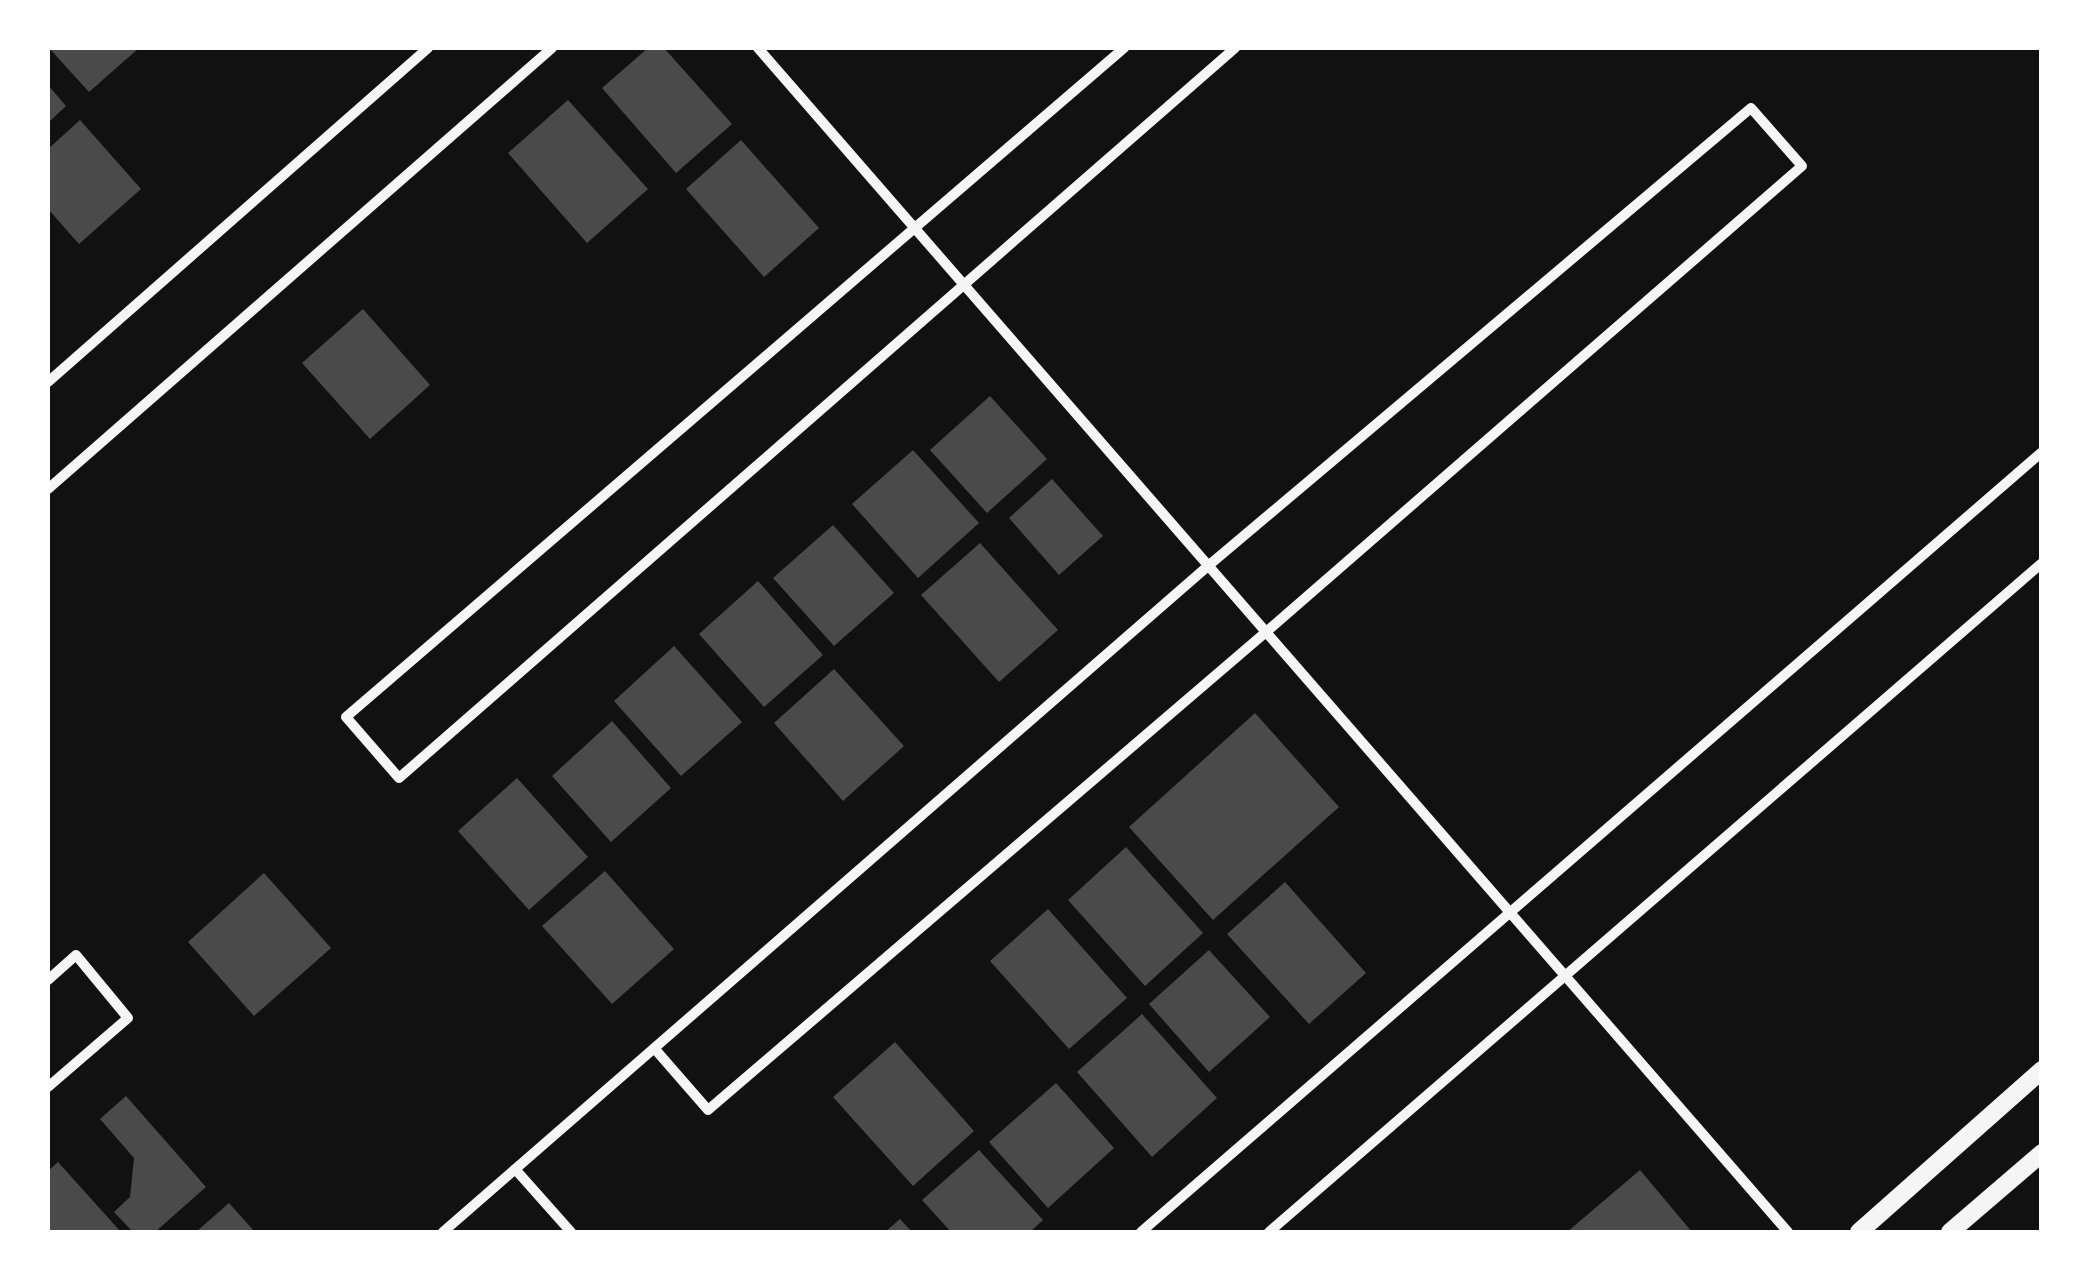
<svg xmlns="http://www.w3.org/2000/svg" width="2089" height="1280" viewBox="0 0 2089 1280" font-family="'Roboto Serif',serif">
	<rect width="100%" height="100%" fill="#111"/>
	<path fill="#4a4a4a" d="M49,48H139L89,92Z
		M648,48H664L732,124L676,173L602,88Z
		M48,85L66,106L48,123Z
		M568,100L648,189L587,243L508,153Z
		M80,120L141,189L79,244L48,209V149Z
		M741,140L819,228L764,277L686,189Z
		M363,309L430,385L370,439L302,363Z
		M990,396L1047,459L987,513L930,450Z
		M913,450L979,523L918,578L852,504Z
		M1052,479L1103,536L1059,575L1009,518Z
		M833,525L894,593L834,646L773,578Z
		M980,543L1058,630L999,682L921,595Z
		M758,581L823,655L764,707L699,634Z
		M674,646L742,722L681,776L614,701Z
		M834,669L904,746L843,801L774,723Z
		M1255,713L1339,807L1213,920L1129,827Z
		M612,721L671,788L611,842L552,776Z
		M517,778L588,857L529,910L458,831Z
		M1126,847L1203,933L1145,986L1068,900Z
		M605,871L674,949L612,1004L542,926Z
		M264,873L331,948L254,1016L188,942Z
		M1285,882L1366,973L1309,1024L1227,934Z
		M1048,909L1127,998L1069,1049L990,961Z
		M1209,950L1270,1017L1209,1072L1149,1004Z
		M1142,1014L1217,1098L1152,1157L1077,1072Z
		M895,1042L974,1131L913,1186L833,1097Z
		M1056,1083L1114,1148L1048,1208L989,1142Z
		M126,1096L206,1187L155,1232H133L114,1212L130,1197L134,1158L100,1119Z
		M979,1150L1043,1220L1030,1232H951L922,1200Z
		M58,1162L121,1232H48V1171Z
		M1640,1170L1692,1232H1567Z
		M229,1203L255,1232H196Z
		M900,1219L912,1232H885Z"/>
	<g fill="none" stroke-linecap="round" stroke-linejoin="round">
		<path stroke="#f5f5f5" stroke-width="10" d="M758,48L1788,1232
			M1124,48L346,717L399,778L1235,48
			M48,382L428,48
			M48,489L552,48
			M48,980L76,955L128,1018L48,1087
			M515,1169L571,1232
			M443,1232L1208,566L1751,108L1802,166L1266,632L708,1110L654,1048
			M1141,1232L2042,452
			M1269,1232L2042,563"/>
		<path stroke="#f5f5f5" stroke-width="18" d="M1859,1232L2042,1070
			M1950,1232L2042,1153"/>
	</g>
	<rect width="2089" height="1280" fill="none" stroke="#ffffff" stroke-width="100"/>
</svg>
